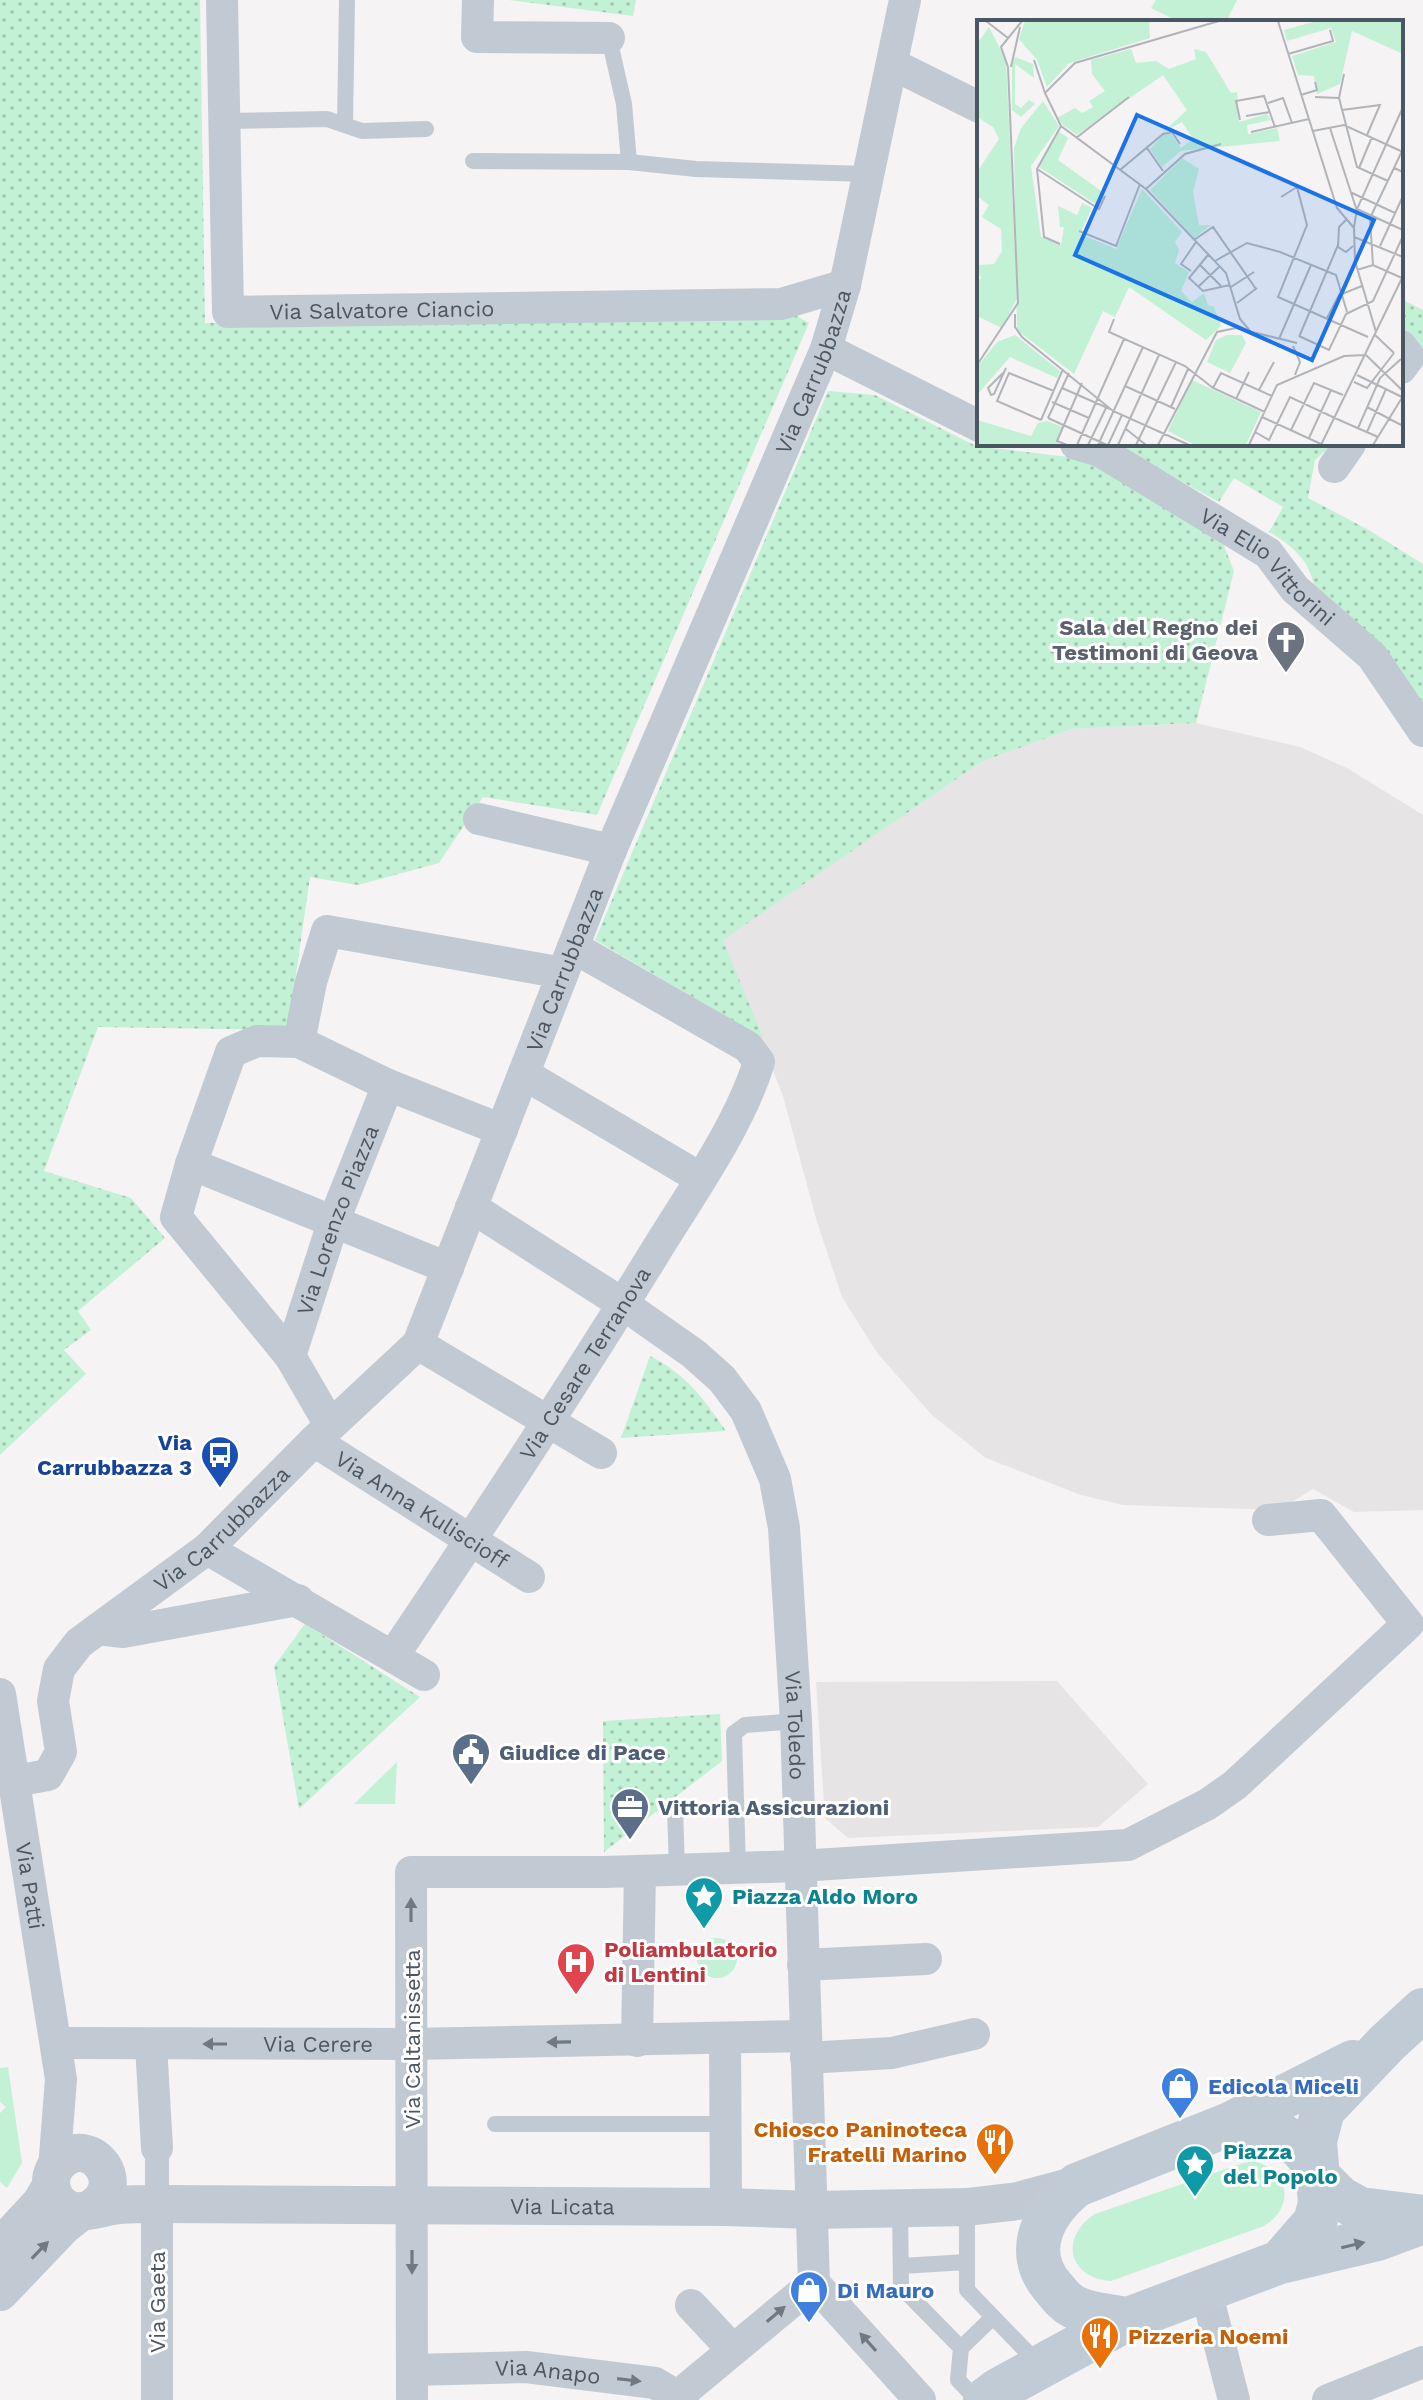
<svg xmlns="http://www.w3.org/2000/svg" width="1423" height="2400" viewBox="0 0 1423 2400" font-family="'Work Sans',sans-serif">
	<defs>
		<pattern id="grass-dots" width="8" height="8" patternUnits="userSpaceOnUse" patternTransform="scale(2)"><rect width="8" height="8" fill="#c3f1d5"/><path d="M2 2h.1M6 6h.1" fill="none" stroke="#a0c6b0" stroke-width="1.8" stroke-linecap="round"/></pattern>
	</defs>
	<rect width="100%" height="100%" fill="#f5f3f3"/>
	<path fill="#e6e4e5" d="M1196,723L1300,747L1347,768L1423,815V1510L1354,1512L1313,1489L1279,1510L1123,1505L1081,1495L986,1458L932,1415L878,1354L842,1297L817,1222L783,1096L722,940L981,762L1071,729Z
		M1057,1681L1148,1784L1098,1827L848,1838L825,1818L816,1682Z"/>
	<path fill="url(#grass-dots)" d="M0,0H200L205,323L788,311L809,323L597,815L483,797L439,863L358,885L310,877L288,1030L98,1027L44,1171L131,1198L165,1238L78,1311L91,1330L64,1350L86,1374L0,1455Z
		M509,0H636L633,16Z
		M1401,299L1423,310V348C1399,332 1401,326 1401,299Z
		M828,391L875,395L976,446L1094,460L1222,541L1234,571L1196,723L1071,729L981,762L723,940L763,1038L595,940Z
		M1113,444H1333L1315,460L1308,498L1367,529L1423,564V715L1314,587C1311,561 1290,544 1269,532L1283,507L1234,478L1219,502Z
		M650,1356C686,1374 703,1398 726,1431L621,1438Z
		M305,1624L420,1697L299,1809L274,1666Z
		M720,1714L722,1761L604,1852L603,1721Z"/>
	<path fill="#c3f1d5" d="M1156,0H1237L1226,22H1179L1151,8Z
		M397,1762L395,1804H354Z
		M697 1958a20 20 0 1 1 40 0a20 20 0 1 1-40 0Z
		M8,2067L22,2163L7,2188L0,2182V2113L6,2107L0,2102V2068Z
		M1254,2161C1290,2171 1295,2207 1264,2226L1111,2281C1068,2278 1059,2237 1095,2214L1243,2163Z"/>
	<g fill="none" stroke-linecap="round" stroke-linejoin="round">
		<path stroke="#c1cad2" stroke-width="16" d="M609,38L624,104L629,162
			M224,121L327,119L362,131L426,129
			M345,125L347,0
			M473,161L629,162L696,169L869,174
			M675,1807L677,1870
			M738,1868L734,1733L745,1725L796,1721
			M495,2124H726
			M967,2207V2290L1028,2353
			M900,2209L901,2287L961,2348
			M901,2266L967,2262
			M977,2400L958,2380L961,2348L993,2317"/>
		<path stroke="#c1cad2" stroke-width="24" d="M157,2148V2204"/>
		<g stroke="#c1cad2" stroke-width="32">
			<path id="s1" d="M222,0L228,312L781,304L845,285"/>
			<path d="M478,0L477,37L609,38"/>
			<path d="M892,64L979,107"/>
			<path d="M1401,346L1409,357L1401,368"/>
			<path d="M826,349L979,426"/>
			<path id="s2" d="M1076,444L1100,451L1268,553L1295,589L1372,656L1423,731"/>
			<path d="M1334,467L1350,444"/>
			<path d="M479,819L611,850"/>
			<path d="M299,1042L311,982L327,931L563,973"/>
			<path d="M524,1074L700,1178"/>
			<path d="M191,1164L448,1268"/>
			<path id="s3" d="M471,1207L623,1304L694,1354L722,1379L746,1411L775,1479L784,1528L796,1721L814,2283L673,2400"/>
			<path d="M418,1344L601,1453"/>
			<path id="s4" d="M290,1356L333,1223L388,1085"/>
			<path d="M330,1425L290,1356L176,1217L191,1164L231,1052L257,1041L299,1042L388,1085L502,1130"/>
			<path id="s5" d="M314,1441L529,1577"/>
			<path d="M207,1549L424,1675"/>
			<path d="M98,1629L123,1632L298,1600"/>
			<path id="s6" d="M393,1656C482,1524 570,1390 654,1254C690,1195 739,1127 759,1062L748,1047L573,947"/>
			<path id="s7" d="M0,1694L61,2079L54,2169"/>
			<path id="s8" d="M15,1781L48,1775L61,1752L53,1701L59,1669L79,1643L207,1549L314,1441L418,1344L611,850L826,349L845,285L905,0"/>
			<path d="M803,1965L926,1959"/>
			<path d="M725,2039L726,2207"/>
			<path d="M637,2041L640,1871"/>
			<path id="s9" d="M56,2043L412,2044L805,2036"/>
			<path d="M151,2045L157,2148"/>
			<path d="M806,2058L892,2053L974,2034"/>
			<path d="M157,2204V2400"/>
			<path d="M814,2283L920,2400"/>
			<path d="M1206,2291L1234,2400"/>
			<path d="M691,2305L733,2350"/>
			<path id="s10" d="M412,2370L526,2367L655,2383L683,2400"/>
			<path d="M412,2400L411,1872H605L799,1866L1128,1845L1208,1804L1235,1785L1408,1624L1321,1515L1268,1520"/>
			<path d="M1328,2400L1423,2362"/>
		</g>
		<g stroke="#c1cad2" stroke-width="38">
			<path id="s11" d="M90,2209C131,2186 92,2134 62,2160C55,2166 51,2173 51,2182C51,2192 56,2202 66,2208C81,2217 103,2206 120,2205C132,2204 145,2204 157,2204L726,2207L812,2210L967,2207L1018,2201L1077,2185"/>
			<path d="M0,2247L41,2203L51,2186"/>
			<path d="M0,2292L64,2225L82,2211"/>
		</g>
		<path stroke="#c1cbd6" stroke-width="44" d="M1230,2124L1353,2062
			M1319,2177L1340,2198L1360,2209L1423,2217
			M1280,2262L1377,2239L1423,2222
			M1128,2319C1111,2316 1090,2315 1074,2307C1064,2302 1059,2294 1052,2286C1022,2250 1045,2210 1077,2185L1230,2124L1260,2128L1280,2134L1300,2147L1316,2166
			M985,2400L998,2390L1128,2319L1280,2262L1315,2222L1320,2204L1315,2141L1323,2110L1387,2043L1423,2010"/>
	</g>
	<defs><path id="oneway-solid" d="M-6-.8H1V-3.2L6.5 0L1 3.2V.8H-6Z" transform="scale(2)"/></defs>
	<g fill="#6e7983">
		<use href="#oneway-solid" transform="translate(411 1910) rotate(-90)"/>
		<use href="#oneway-solid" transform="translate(559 2042) rotate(179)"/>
		<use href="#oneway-solid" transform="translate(215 2044) rotate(180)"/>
		<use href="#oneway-solid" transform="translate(40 2250) rotate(-46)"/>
		<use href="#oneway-solid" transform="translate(412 2262) rotate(90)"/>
		<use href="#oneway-solid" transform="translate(776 2314) rotate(-40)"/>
		<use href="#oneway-solid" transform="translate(868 2342) rotate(-132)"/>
		<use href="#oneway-solid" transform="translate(629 2380) rotate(7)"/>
	</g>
	<use fill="#6e7984" href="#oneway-solid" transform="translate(1353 2245) rotate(-13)"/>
	<defs>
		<g id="church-pin" transform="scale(2)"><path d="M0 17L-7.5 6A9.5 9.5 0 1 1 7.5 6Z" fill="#6b7280" stroke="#fff"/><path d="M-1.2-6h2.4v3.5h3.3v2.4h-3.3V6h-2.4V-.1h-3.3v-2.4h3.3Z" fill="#fff"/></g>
		<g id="bus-pin" transform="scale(2)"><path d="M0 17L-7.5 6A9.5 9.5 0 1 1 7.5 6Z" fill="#1a4fb4" stroke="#fff"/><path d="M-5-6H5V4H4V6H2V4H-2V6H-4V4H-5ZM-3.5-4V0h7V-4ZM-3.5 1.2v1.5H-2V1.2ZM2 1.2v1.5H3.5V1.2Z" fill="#fff"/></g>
		<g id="civic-pin" transform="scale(2)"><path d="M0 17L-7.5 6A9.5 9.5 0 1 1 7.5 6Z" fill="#5c6f8a" stroke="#fff"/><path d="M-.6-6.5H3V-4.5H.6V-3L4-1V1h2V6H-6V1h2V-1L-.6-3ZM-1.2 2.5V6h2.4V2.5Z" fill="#fff"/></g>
		<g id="office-pin" transform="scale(2)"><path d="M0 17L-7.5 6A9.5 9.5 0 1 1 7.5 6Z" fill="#5c6f8a" stroke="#fff"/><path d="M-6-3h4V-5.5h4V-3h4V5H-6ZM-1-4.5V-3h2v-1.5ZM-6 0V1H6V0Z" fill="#fff"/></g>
		<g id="sight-pin" transform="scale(2)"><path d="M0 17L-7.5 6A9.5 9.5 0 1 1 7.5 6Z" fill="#0f9aa8" stroke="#fff"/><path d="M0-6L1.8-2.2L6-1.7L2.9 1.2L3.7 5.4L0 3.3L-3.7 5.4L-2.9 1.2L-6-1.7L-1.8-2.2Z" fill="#fff"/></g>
		<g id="hospital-pin" transform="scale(2)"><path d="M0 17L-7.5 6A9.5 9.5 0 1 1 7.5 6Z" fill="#e0444e" stroke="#fff"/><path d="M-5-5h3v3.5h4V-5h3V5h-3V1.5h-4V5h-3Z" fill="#fff"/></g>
		<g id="shop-pin" transform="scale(2)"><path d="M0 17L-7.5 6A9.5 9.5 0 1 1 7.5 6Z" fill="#3f7fe0" stroke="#fff"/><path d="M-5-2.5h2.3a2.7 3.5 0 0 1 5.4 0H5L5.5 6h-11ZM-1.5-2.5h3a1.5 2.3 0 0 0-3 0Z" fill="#fff"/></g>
		<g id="restaurant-pin" transform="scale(2)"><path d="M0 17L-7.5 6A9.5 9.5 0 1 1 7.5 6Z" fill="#e8710a" stroke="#fff"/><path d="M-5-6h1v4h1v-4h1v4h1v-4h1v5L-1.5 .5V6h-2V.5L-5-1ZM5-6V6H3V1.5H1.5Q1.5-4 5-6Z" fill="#fff"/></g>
	</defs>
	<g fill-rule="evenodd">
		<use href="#church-pin" x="1286" y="640"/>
		<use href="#bus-pin" x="220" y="1455"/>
		<use href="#civic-pin" x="471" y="1752"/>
		<use href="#office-pin" x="630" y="1807"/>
		<use href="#sight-pin" x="704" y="1896"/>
		<use href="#hospital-pin" x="576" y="1962"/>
		<use href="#shop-pin" x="1180" y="2086"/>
		<use href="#restaurant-pin" x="995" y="2142"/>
		<use href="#sight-pin" x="1195" y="2164"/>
		<use href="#shop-pin" x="809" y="2290"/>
		<use href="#restaurant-pin" x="1100" y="2336"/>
	</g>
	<g text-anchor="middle" stroke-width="6" stroke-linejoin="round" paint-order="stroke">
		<g font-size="22" fill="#4a5661" stroke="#fff">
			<text dy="8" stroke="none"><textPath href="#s1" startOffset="466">Via Salvatore Ciancio</textPath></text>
			<text dy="8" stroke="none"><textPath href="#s8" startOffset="1680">Via Carrubbazza</textPath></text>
			<text dy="8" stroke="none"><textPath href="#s2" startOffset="230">Via Elio Vittorini</textPath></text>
			<text dy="8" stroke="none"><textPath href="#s8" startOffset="1032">Via Carrubbazza</textPath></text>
			<text dy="8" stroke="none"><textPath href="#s4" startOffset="144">Via Lorenzo Piazza</textPath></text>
			<text dy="8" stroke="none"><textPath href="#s6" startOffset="350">Via Cesare Terranova</textPath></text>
			<text dy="8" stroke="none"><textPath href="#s5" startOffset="128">Via Anna Kuliscioff</textPath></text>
			<text dy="8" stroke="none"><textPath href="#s8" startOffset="360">Via Carrubbazza</textPath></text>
			<text dy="8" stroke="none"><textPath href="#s3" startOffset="666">Via Toledo</textPath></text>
			<text dy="8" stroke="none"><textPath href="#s7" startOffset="194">Via Patti</textPath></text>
			<text transform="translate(412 2039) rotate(-90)" y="8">Via Caltanissetta</text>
			<text dy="8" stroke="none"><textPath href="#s9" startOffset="262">Via Cerere</textPath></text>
			<text dy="8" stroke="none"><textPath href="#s11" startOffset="652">Via Licata</textPath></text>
			<text transform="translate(157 2302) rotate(-90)" y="8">Via Gaeta</text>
			<text dy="8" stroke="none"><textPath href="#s10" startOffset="136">Via Anapo</textPath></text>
		</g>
		<g font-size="22" font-weight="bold" fill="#5b616d" stroke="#fff" text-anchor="end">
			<text x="1258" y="635">Sala del Regno dei<tspan x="1258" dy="25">Testimoni di Geova</tspan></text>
		</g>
		<g font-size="22" font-weight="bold" fill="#164399" stroke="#fff" text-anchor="end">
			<text x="192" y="1450">Via<tspan x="192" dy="25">Carrubbazza 3</tspan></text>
		</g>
		<g font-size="22" font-weight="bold" fill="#4e5e75" stroke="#fff" text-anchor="start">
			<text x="499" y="1760">Giudice di Pace</text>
			<text x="658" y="1815">Vittoria Assicurazioni</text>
		</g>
		<g font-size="22" font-weight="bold" fill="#0d838f" stroke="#fff" text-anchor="start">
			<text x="732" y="1904">Piazza Aldo Moro</text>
			<text x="1223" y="2159">Piazza<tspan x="1223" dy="25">del Popolo</tspan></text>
		</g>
		<g font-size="22" font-weight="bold" fill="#be3a42" stroke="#fff" text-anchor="start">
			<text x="604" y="1957">Poliambulatorio<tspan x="604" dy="25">di Lentini</tspan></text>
		</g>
		<g font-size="22" font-weight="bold" fill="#366cbe" stroke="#fff" text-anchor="start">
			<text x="1208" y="2094">Edicola Miceli</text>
			<text x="837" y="2298">Di Mauro</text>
		</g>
		<g font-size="22" font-weight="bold" fill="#c56008" stroke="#fff" text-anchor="end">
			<text x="967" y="2137">Chiosco Paninoteca<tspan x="967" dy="25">Fratelli Marino</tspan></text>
			<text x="1128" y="2344" text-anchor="start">Pizzeria Noemi</text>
		</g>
	</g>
	<g transform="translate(977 20)">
		<rect width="426" height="426" fill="#f5f3f3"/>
		<path d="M48,1H172L173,18L92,43L70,67L60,40L42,19ZM340,1H426V34L375,11L363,64L340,74L337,56L321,55L315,36L359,22L354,8L310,21L307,10ZM12,7L29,40L40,278L25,308L0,296V260L4,259L0,245L17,244L25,231L24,209L5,197L12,185L0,176V152L22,119L16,107L0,97V24ZM154,29L159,43L179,41L192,49L219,39L217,29L229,32L254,73L260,72L262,102L290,94L294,100L270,105L271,114L300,108L303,121L204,131L185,147L173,129L186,115L194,113L204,128L216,119L205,102L185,113L210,90L186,55L100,115L86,105L80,98L98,88L105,93L116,87L112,81L128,71L115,54L114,40ZM38,37L56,44L57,58L38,44V84L44,88L52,80L58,84L44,97L35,90V45ZM66,81L82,106L54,146L64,217L84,225L87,207H83L81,186L100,195L105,183L115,188L103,214L139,229L165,169L205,212L198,222L202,230L198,243L212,252L204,271L215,282L227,273L231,285L237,287L244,306L229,320L152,267L138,297L126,291L97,354L40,310L37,128L44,108ZM81,111L91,118L81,140L127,173L120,185L62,147ZM205,138L222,149L216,172L222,205H234L217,218L173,170ZM38,315L83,351L80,358L33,337L0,375V347L20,322ZM250,315H265L269,323L253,353L230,342L239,320ZM0,400L54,416L61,403L70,401L86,407L79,422L85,425H0Z" fill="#c3f1d5"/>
		<path d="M215,360L284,392L269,425H218L191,411Z" fill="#c3f1d5"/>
		<path fill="none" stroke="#b1b4b9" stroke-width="2" d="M9,1L31,18M301,1L360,188L377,208L378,241L399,312M311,34L356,21L353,10M57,40L68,73L98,43L242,1M34,47L43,7M367,54L362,78L380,147L411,161M68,73L84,106L169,169L249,253L263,299L274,312M324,75L340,70L338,62M338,77L362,78M291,83L306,78L315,103M365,90L403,85L390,115M269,96L293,92M263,100L259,81L287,76L298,107M353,108L380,191M336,111L367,105L426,132M274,112L332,99M99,118L152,77M170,128L186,151M425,131L417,148L426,152M382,148L395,117M60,149L122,189L128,176M143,150L186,114L195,112L203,124M169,169L208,134L244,124M373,172L418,193M304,177L320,167L330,205L301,277L391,317M380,189L426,210M369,200L362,207L361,227L369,232L376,226M377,207L380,189L426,87M102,211L139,226L163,164M377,217L426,237M217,220L236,207L279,269M83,224L67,217L60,149L84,106M403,226L426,176M231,235L212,258L226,271L253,265M238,241L270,223L303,232L359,255L370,292M222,244L244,266M396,245L393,198L417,148M380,250L396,245L425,258M214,251L204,244L219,222M221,267L243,246M254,267L277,252M260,283L280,268M38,294V307L45,317L136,391L212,425M350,298L362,275L385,266M137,299L132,312L208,346L236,368L288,392M398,315L417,333M322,316L352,330L369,294L396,281L426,216M322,317L361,225M302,319L334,245M316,326L323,342L318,355M389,335L426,371M0,345L41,283L31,47L24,27L45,1M26,353L11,368L14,375L17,374L29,348M380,355L425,377M377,362L390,368L417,333M148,366L198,389M85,368L133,389M236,368L244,353L295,376M282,370L297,342M259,379L272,352M75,382L112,398M194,387L211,349M390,387L426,406M285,397L344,424M71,398L130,425M71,398L92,353M360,399L401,417M64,400L20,381L32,353L77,371M64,400L86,349M381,408L403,358L424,339M149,409L169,425M314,410L337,363L366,375M278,412L292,420L313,377L360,399M390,412L409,369M332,418L354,370M90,425L80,421L105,363M100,425L147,319M111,425L129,388M121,425L166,327M131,425L145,395M141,425L182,335M159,425L199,342M181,425L240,312L259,308L320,323M272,425L300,365L367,336L388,335M344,425L426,256M396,425L426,376"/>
		<path fill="#1a73e8" fill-opacity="0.15" stroke="#1a73e8" stroke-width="4" d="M160,95L397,200L335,340L98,235Z"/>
		<rect width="426" height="426" fill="none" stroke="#4a5661" stroke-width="4"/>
	</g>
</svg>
